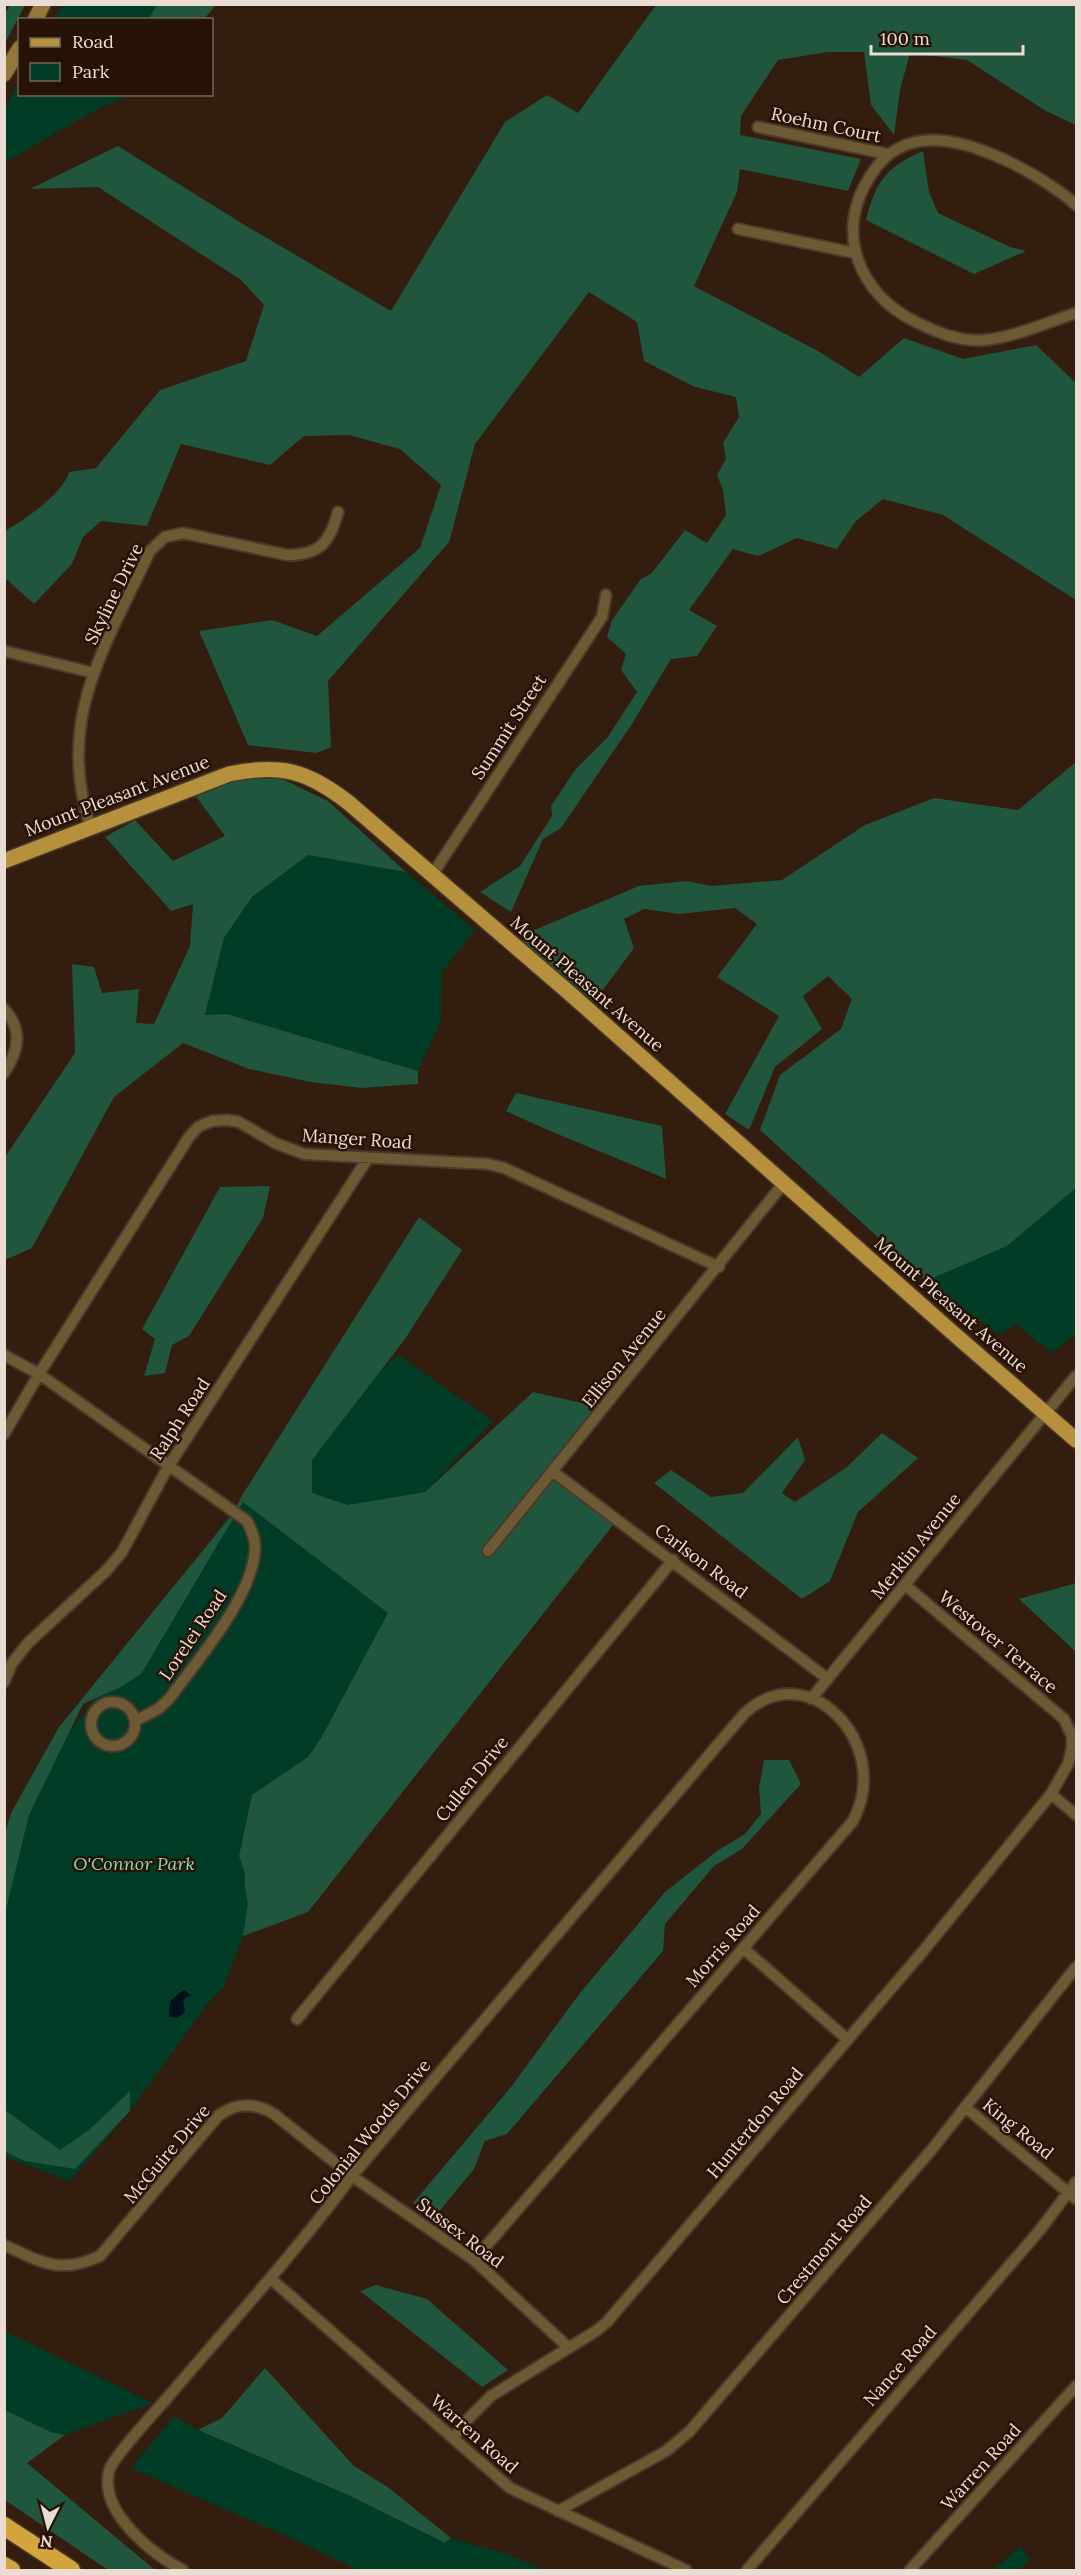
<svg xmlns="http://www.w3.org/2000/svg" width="1081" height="2575" viewBox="0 0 1081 2575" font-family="Lora,serif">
	<rect width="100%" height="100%" fill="#321d0e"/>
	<path fill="#013c26" d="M63,5H157L148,19L54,20Z
		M19,81L20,94L130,95L100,108L5,162V108Z
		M308,855L406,872L475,930L442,972L441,1020L418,1071L227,1014L205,1016L224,938L252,897Z
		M1076,1188V1334L1052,1353L1015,1324L999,1335L926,1281L1007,1245Z
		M398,1355L493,1421L425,1492L414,1605L243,1936L223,1988L205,2007L130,2111L70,2181L5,2157L4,1835L11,1813L243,1497Z
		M4,2331L153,2403L65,2435L51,2432L5,2410Z
		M174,2416L198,2430L346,2494L445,2543L451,2538L506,2554L545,2570H359L284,2535L131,2468Z
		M1020,2546L1030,2559L1019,2570H993Z"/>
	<path fill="#20553e" d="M10,5H25L5,43V13Z
		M157,5V4L216,5L204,19H148Z
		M656,5H1076V125L1046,111L967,60L910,53L900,90L894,135L871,105L864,52H828L778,60L741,116L740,135L861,159L848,191L740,169L737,192L694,286L818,351L859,377L904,338L963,359L1036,345L1076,383V600L943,515L883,499L855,522L837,549L797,538L758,556L733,549L689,610L717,626L697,656L671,659L632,724L561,828L543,839L511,912L480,892L520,866L552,816L551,806L575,770L607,738L637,692L621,670L626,654L607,637L612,620L641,579L651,574L685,530L707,543L726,515L723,490L717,475L726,459L723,443L739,417L736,397L695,387L644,361L637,322L589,292L475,444L449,542L328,681L331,747L316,753L248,745L199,631L272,620L317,636L420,548L441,485L400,449L349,435L304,436L270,465L181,444L147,526L101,521L83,537L72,564L34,604L5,578V531C24,520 64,493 69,472L96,468L160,390L246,361L264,305L241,280L98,187L30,189L118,146L243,224L391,311L505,122L547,95L578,113Z
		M923,151L929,192L938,213L1010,247L1026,251L974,274L866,220C876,181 886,167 923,151Z
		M1076,762V1188L1007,1246L926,1281L760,1130L780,1075L841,1029L852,999L828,976L803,996L822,1029L775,1067L749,1130L725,1114L779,1016L717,977L757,924L735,908L679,914L644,909L624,919L634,948L594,1002L521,942L532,931L639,886L686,881L712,886L782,880L865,825L934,798L1018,810Z
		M242,779H282L328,801L406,872L308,855L252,897L224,938L205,1015L227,1014L418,1071V1084L361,1088L311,1082L249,1069L183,1043L114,1097L32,1248L5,1260V1157L75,1053L72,964L94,967L102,993L139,989L136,1023L154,1024L190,946L193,904L171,911L105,837L135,820L173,861L225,836L195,795Z
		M516,1093L662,1126L666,1179C613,1156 559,1136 506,1111Z
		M270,1186L263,1218L189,1336L172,1345L165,1373L144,1376L155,1339L142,1329L220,1187Z
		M419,1217L462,1250L405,1339L312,1460V1493L348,1505L425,1492L533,1392L604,1408L553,1471L617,1520L308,1912L243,1936L248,1904L245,1887V1873L239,1856L252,1795L308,1757L320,1740L388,1613L243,1502L141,1674L121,1687L83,1704L29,1815L5,1914V1834L11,1813L59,1727L235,1511L241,1497Z
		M882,1433L918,1458L858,1512L830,1581L802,1599L654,1483L671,1470L711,1497L743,1493L798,1437L805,1460L782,1493L795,1502L847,1467Z
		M1076,1583V1652L1019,1599Z
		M764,1760H789L801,1784L742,1849L714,1866L665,1924L663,1951L507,2134L485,2141L474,2169L432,2220L413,2203L511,2087L580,1993L665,1892L717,1851L745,1834L761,1814L759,1788Z
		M130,2091V2111L75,2169L25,2161L5,2152V2110L60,2150L89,2130Z
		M376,2285L427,2299L508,2370L482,2387L360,2291Z
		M265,2368L354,2466L389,2488L451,2538L445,2543L346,2494L198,2430L222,2418Z
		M5,2410L51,2432L65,2435L27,2463L155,2570H108L5,2500Z"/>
	<path fill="#000f1e" d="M184,1990L192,1996L186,1997L183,2001L185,2012L177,2018L169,2017C169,1999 169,2001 184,1990Z"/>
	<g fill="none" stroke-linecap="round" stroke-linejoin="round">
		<g stroke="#4c382a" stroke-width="14">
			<path id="minor" d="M758,127L887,154
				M1076,205C1041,174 960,129 912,143C893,148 881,159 871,175C833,231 859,295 916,322C938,333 960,342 985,340C1015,337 1048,322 1076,313
				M738,229L855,253
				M4,651L94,673
				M91,828C54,720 106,646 150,551L165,537L183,533L287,555C320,555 330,542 338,512
				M432,875L602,617L606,595
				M4,1009C23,1029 19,1051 4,1073
				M4,1355L39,1374L247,1521C251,1529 255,1537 255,1547C255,1594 197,1661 169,1699L158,1709L135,1721
				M4,1434L39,1374L189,1137L198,1127L212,1121L227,1120L239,1122L275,1143L304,1154L488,1164L504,1168L719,1267
				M552,1471L828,1679
				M488,1551L783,1184
				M4,1682L12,1663L29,1642L106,1571L122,1552L168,1467L368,1158
				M811,1699L1076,1376
				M91 1724a22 22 0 1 1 44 0a22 22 0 1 1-44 0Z
				M1051,1794L1076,1815
				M743,1948L848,2040
				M297,2019L673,1560
				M965,2107L1076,2199
				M4,2245C41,2262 60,2275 100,2256L219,2115C238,2102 255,2103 274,2114L352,2176L474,2260L569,2348
				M270,2278L510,2488L686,2570
				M453,2438L469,2418L491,2396L596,2331L607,2322L924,1950L1051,1794L1068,1764L1072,1748V1736L1064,1719L905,1585
				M558,2511L666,2451L689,2432L933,2148L1076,1967
				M183,2570C151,2554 99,2511 109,2471C112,2458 157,2410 168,2397C230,2324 295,2253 352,2176L743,1715C807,1652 894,1744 853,1821L474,2260
				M747,2570L1040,2230L1076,2182
				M910,2570L1076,2386"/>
		</g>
		<g stroke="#4c382a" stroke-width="18">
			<path id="secondary" d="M35,20L43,4
				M4,74L20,48"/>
		</g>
		<g stroke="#4c382a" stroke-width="18">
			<path id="primary" d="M4,861L229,774C281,763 308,771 349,803L566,990L953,1333L1076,1440"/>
		</g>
		<g stroke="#4c382a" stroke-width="21">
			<path id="motorway" d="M4,2526L71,2570
				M4,2566L11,2570"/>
		</g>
		<use href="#minor" stroke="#6b5a34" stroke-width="10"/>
		<use href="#secondary" stroke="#95783a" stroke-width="15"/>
		<use href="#primary" stroke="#b5903d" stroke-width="15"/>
		<use href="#motorway" stroke="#d2a53d" stroke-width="18"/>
	</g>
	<g text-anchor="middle" stroke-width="5" stroke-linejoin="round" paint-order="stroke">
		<g font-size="18" fill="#ebdcd3" stroke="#271306">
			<text transform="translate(826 125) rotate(12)" y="6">Roehm Court</text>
			<text transform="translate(114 594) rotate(-64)" y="6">Skyline Drive</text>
			<text transform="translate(509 727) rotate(-57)" y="6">Summit Street</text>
			<text transform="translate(117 796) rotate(-21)" y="6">Mount Pleasant Avenue</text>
			<text transform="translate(587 984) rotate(41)" y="6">Mount Pleasant Avenue</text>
			<text transform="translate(357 1139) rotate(4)" y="6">Manger Road</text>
			<text transform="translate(951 1305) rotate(41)" y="6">Mount Pleasant Avenue</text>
			<text transform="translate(624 1358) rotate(-51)" y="6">Ellison Avenue</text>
			<text transform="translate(180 1419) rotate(-57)" y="6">Ralph Road</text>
			<text transform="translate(916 1546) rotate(-51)" y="6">Merklin Avenue</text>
			<text transform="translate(701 1561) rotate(37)" y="6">Carlson Road</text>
			<text transform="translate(193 1635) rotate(-56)" y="6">Lorelei Road</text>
			<text transform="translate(998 1642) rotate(40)" y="6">Westover Terrace</text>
			<text transform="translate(472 1779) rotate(-51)" y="6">Cullen Drive</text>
			<text transform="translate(723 1946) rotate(-49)" y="6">Morris Road</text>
			<text transform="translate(755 2123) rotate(-50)" y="6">Hunterdon Road</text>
			<text transform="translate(1018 2129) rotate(39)" y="6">King Road</text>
			<text transform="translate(370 2132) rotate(-51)" y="6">Colonial Woods Drive</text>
			<text transform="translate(167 2154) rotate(-50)" y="6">McGuire Drive</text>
			<text transform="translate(460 2233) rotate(37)" y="6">Sussex Road</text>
			<text transform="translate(824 2250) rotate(-50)" y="6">Crestmont Road</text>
			<text transform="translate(900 2366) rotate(-49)" y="6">Nance Road</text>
			<text transform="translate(474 2434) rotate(41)" y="6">Warren Road</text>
			<text transform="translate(981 2467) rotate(-48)" y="6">Warren Road</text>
		</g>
		<g font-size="18" font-style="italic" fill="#87dab1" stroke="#271306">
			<text x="134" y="1870">O'Connor Park</text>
		</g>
	</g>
	<rect width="1081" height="2575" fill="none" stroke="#ebdcd3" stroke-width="12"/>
	<rect x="18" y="18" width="195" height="78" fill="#271306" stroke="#756358" stroke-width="1.5"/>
	<rect x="30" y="38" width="30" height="9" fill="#b5903d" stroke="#756358" stroke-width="1.5"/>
	<text x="72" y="48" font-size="18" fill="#ebdcd3">Road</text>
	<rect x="30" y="63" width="30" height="18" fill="#013c26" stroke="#756358" stroke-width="1.5"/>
	<text x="72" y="78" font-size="18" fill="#ebdcd3">Park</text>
	<g transform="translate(48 2527) rotate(186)" stroke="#271306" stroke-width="4.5" paint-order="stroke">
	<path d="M0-4.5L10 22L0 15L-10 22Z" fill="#ebdcd3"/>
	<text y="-9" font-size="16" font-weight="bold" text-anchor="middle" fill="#ebdcd3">N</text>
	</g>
	<path d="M871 45v9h152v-9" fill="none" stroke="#ebdcd3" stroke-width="3"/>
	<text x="880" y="45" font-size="18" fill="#ebdcd3" stroke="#271306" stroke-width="4.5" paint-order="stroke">100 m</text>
</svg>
